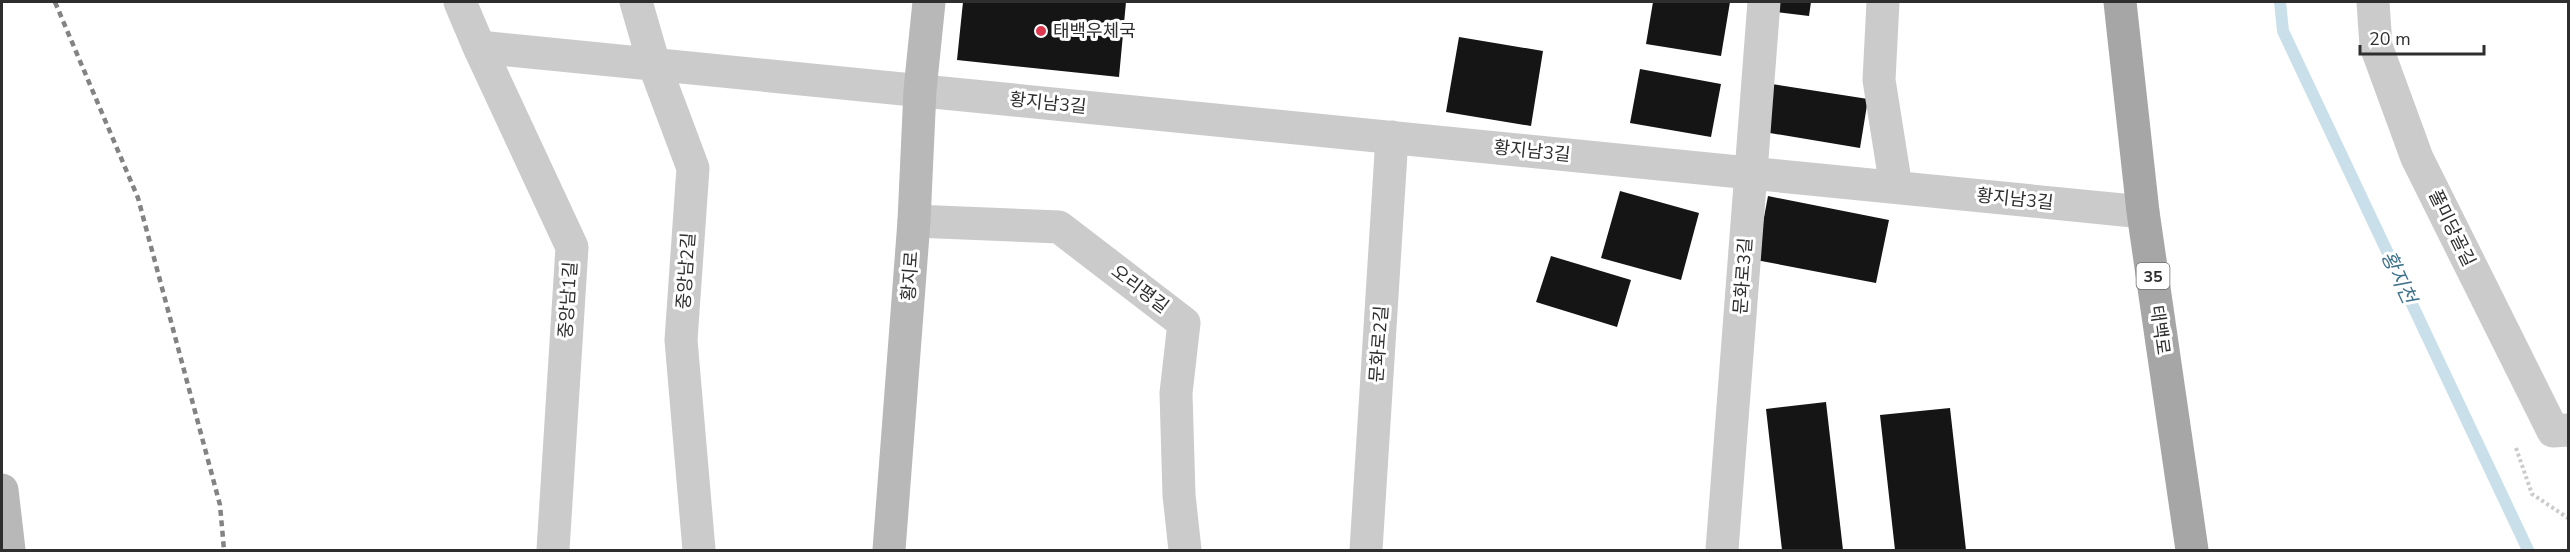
<svg xmlns="http://www.w3.org/2000/svg" width="2570" height="552" viewBox="0 0 2570 552" font-family="'Nunito Sans','Noto Sans KR',sans-serif">
	<rect width="100%" height="100%" fill="#fff"/>
	<g fill="none" stroke-linecap="round" stroke-linejoin="round">
		<path stroke="#c9dfea" stroke-width="12" d="M2280,2L2283,31L2528,550"/>
	</g>
	<path fill="#151515" d="M963,2H1126L1119,77L957,60Z
		M1653,2H1730L1721,56L1646,44Z
		M1770,2H1811L1809,16L1769,11Z
		M1459,37L1543,51L1531,126L1446,112Z
		M1640,69L1721,84L1711,137L1630,123Z
		M1772,84L1868,99L1860,148L1764,132Z
		M1620,191L1699,213L1681,280L1601,258Z
		M1768,196L1889,220L1876,283L1756,260Z
		M1551,256L1631,280L1617,327L1536,302Z
		M1826,402L1843,550H1782L1766,409Z
		M1950,408L1966,550H1895L1880,415Z"/>
	<g fill="none" stroke-linecap="round" stroke-linejoin="round">
		<path stroke="#cbcbcb" stroke-width="4" stroke-dasharray="3 3" stroke-linecap="butt" d="M2516,448L2532,494L2568,518"/>
		<path stroke="#cbcbcb" stroke-width="33" d="M460,2L479,47L572,247L553,550
			M636,2L654,64L693,168L681,340L699,550
			M1883,2L1879,80L1896,187
			M2373,2L2376,46L2417,158L2553,431L2568,430
			M479,47L2143,212
			M914,221L1059,227L1184,323L1176,393L1179,495L1185,550
			M1366,550L1392,137
			M1722,550L1764,2"/>
		<path stroke="#b8b8b8" stroke-width="33" d="M2,490L9,550
			M889,550L914,221L920,90L929,2"/>
		<path stroke="#a6a6a6" stroke-width="33" d="M2120,2L2143,212L2192,550"/>
		<path stroke="#838383" stroke-width="4.5" stroke-dasharray="6 4.5" stroke-linecap="butt" d="M55,2L138,198L220,505L224,550"/>
	</g>
	<circle fill="#dd384e" stroke="#fff" stroke-width="2" cx="1041" cy="31" r="6"/>
	<g text-anchor="middle" stroke-width="6" stroke-linejoin="round" paint-order="stroke">
		<rect fill="#fff" stroke="#6d6d6d" stroke-width="1.5" x="2136.5" y="263" width="33" height="26" rx="4.5"/>
		<g font-size="16" font-weight="bold" fill="#2e2e2e">
			<text x="2153" y="282">35</text>
		</g>
		<g font-size="18" fill="#2e2e2e" stroke="#fff" text-anchor="start">
			<text x="1053" y="37">태백우체국</text>
		</g>
		<g font-size="18" fill="#2e2e2e" stroke="#fff">
			<text transform="translate(1048 103) rotate(6)" y="6">황지남3길</text>
			<text transform="translate(1532 151) rotate(6)" y="6">황지남3길</text>
			<text transform="translate(2015 199) rotate(6)" y="6">황지남3길</text>
			<text transform="translate(2452 228) rotate(64)" y="6">풀미당골길</text>
			<text transform="translate(686 271) rotate(-86)" y="6">중앙남2길</text>
			<text transform="translate(910 276) rotate(-86)" y="6">황지로</text>
			<text transform="translate(1743 276) rotate(-86)" y="6">문화로3길</text>
			<text transform="translate(1140 289) rotate(37)" y="6">오리평길</text>
			<text transform="translate(568 300) rotate(-86)" y="6">중앙남1길</text>
			<text transform="translate(2160 330) rotate(82)" y="6">태백로</text>
			<text transform="translate(1379 344) rotate(-86)" y="6">문화로2길</text>
		</g>
		<g font-size="20" font-style="italic" fill="#40738c" stroke="#fff">
			<text transform="translate(2399 277) rotate(65)" y="7">황지천</text>
		</g>
	</g>
	<rect width="2570" height="552" fill="none" stroke="#2e2e2e" stroke-width="6"/>
	<path d="M2360 45v9h124v-9" fill="none" stroke="#2e2e2e" stroke-width="3"/>
	<text x="2369" y="45" font-size="18" fill="#2e2e2e" stroke="#ffffff" stroke-width="4.5" paint-order="stroke">20 m</text>
</svg>
